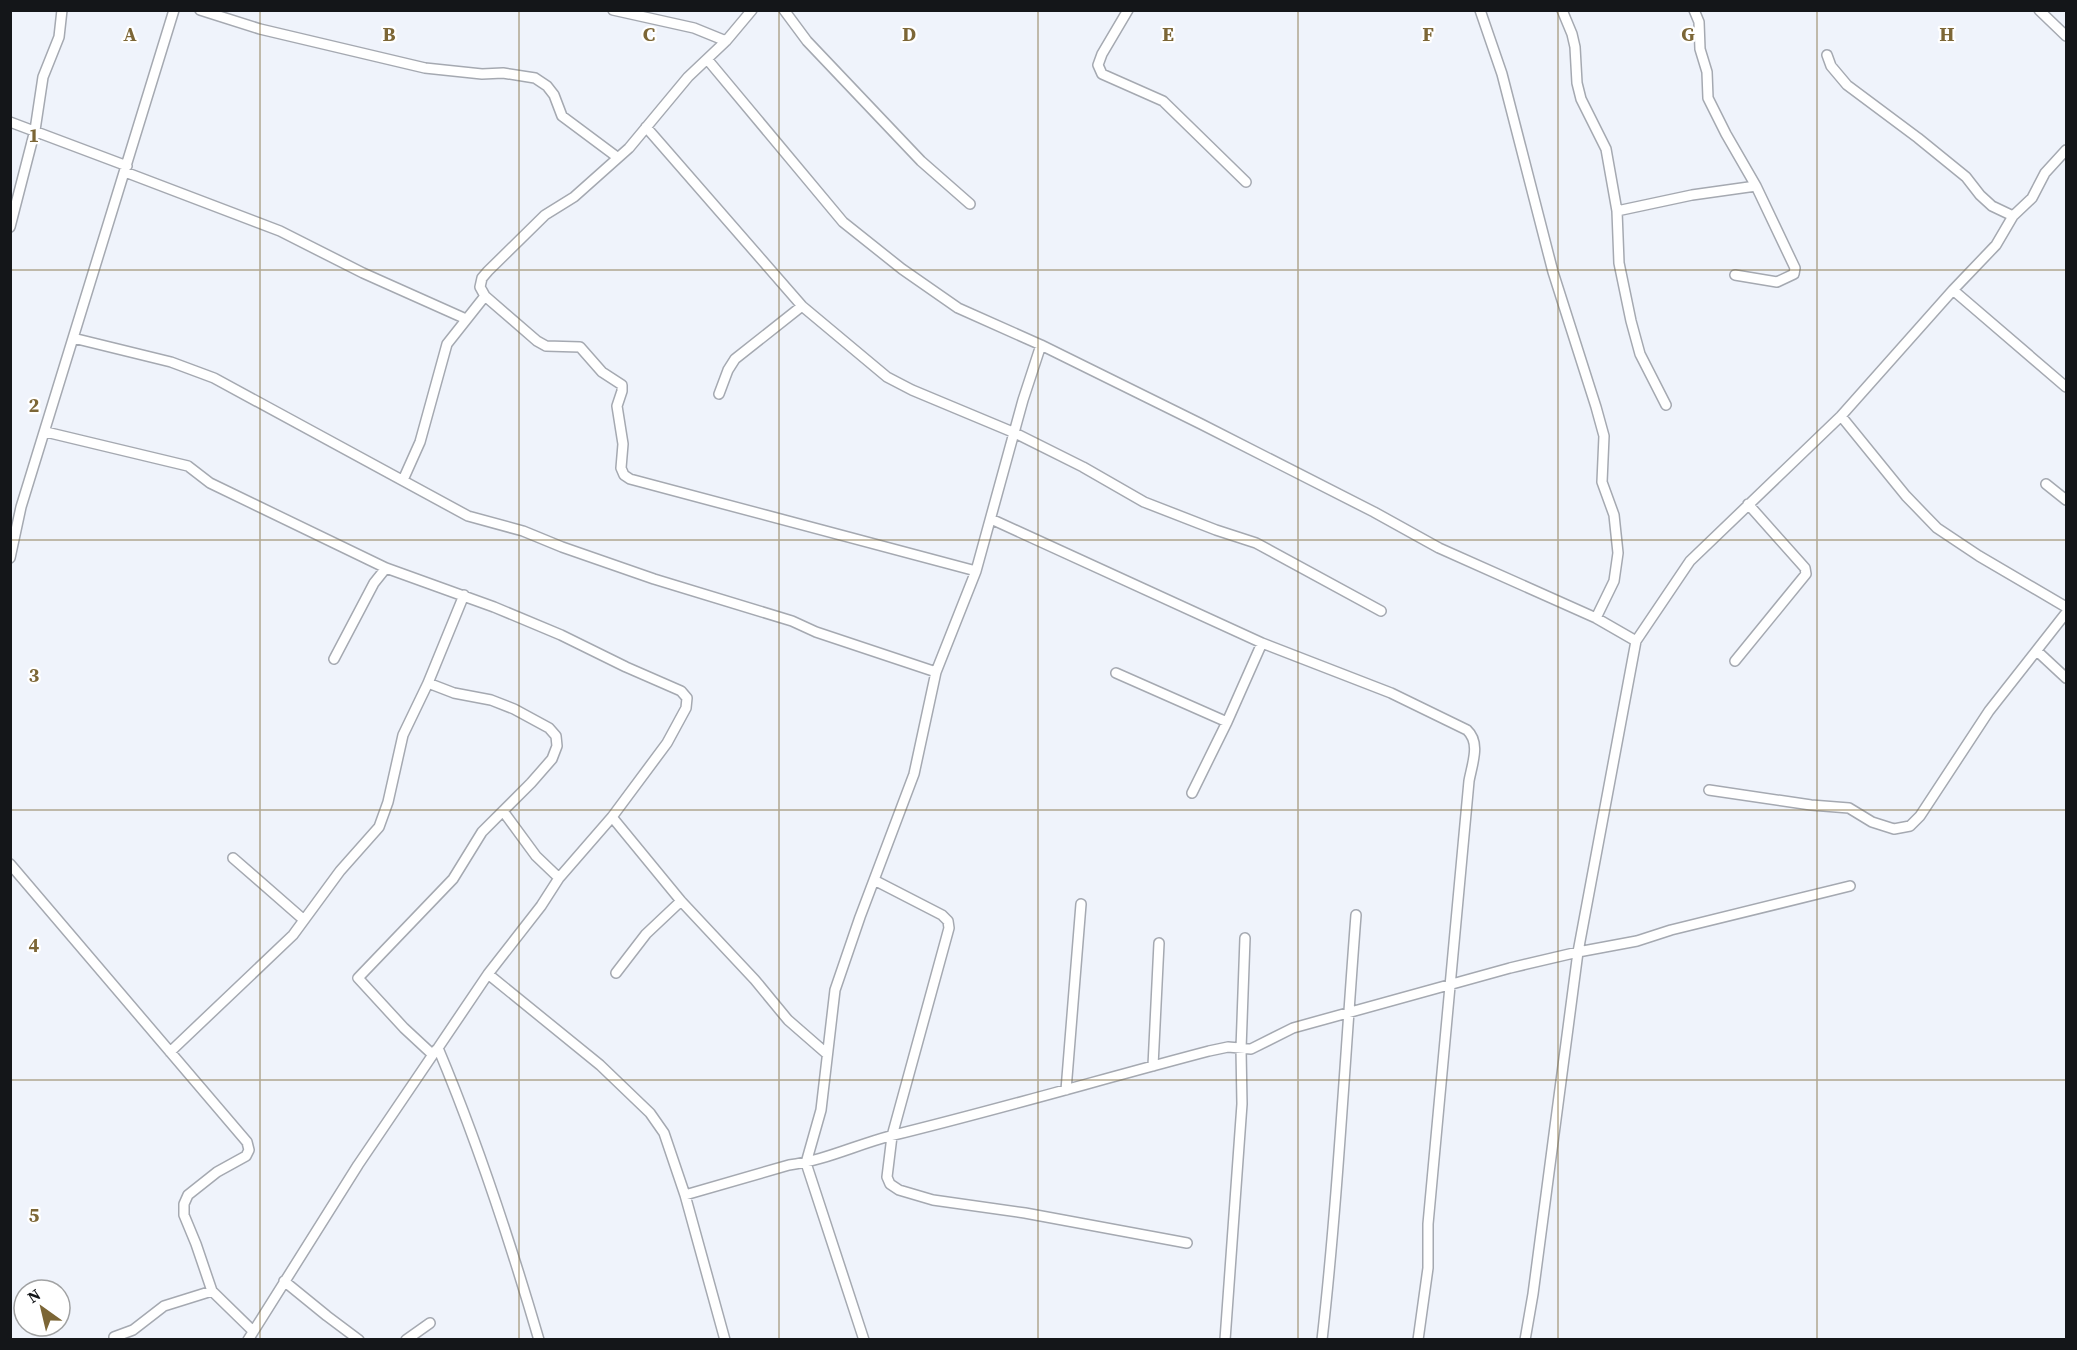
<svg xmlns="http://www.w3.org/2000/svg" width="2077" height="1350" viewBox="0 0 2077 1350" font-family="'Source Serif 4',serif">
	<rect width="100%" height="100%" fill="#eff3fb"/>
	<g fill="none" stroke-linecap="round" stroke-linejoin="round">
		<g stroke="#a5a9b1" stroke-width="12">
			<path id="minor" d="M200,10L260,29L425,68L482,74L503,73L535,78L547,86L554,95L562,116L617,157
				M613,10L694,28L726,41
				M752,10L726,41L688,77L629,148L574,197L545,215L488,271L482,278L480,287L485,296L537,341L546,346L580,347L602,372L622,385V391L617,406L623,444L621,468L624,475L630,479L976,571
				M784,10L807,41L921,161L970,204
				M1128,10L1102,54L1098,65L1102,74L1163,101L1246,182
				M1480,10L1502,74L1553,272L1596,407L1604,436L1602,482L1614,515L1618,553L1614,581L1596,618
				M1562,10L1572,34L1575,47L1577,83L1581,99L1606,149L1617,211L1619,263L1631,321L1640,354L1666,405
				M1694,10L1699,22L1700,49L1707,72L1708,98L1726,134L1756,186L1795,268L1794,274L1777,282L1735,275
				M2039,10L2066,36
				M1827,55L1831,66L1847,85L1918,138L1966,177L1980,195L1992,206L2013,216
				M707,59L843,222L902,269L958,308L1041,345L1201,424L1374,512L1439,548L1596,618L1636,641
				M10,122L127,166
				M646,127L802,306L887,377L912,390L1015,433L1083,467L1144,502L1216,530L1256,543L1381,611
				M125,172L280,231L363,273L466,319
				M1617,211L1692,195L1756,186
				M10,227L35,130L43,77L59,37L62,10
				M1953,290L2066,387
				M73,338L171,362L214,378L468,516L523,531L562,547L654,579L792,621L816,632L936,672
				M719,394L728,370L735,359L802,306
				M1841,416L1906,496L1937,528L1979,556L2066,607
				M46,432L188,466L210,483L386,568L494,607L561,635L626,667L681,691L687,698L686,708L667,743L612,817L559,878L541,906L488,974L438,1048C478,1143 510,1241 539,1340
				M403,480L420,442L447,344L485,296
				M2046,484L2066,500
				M991,519L1262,643L1391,693L1467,730C1481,743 1472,764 1469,781L1428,1224V1268L1418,1340
				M10,558L21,507L174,10
				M2037,651L2066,678
				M334,659L374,583L386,568
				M1735,661L1806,574L1805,568L1748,504
				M1116,673L1227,722
				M428,683L454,693L491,700L514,709L549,728L556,736L557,746L552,759L531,783L482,832L453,879L358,978L404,1028L432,1054
				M1709,790L1811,805L1849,808L1872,822L1894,829L1910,826L1920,816L1989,711L2066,613
				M1192,793L1227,722L1262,643
				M503,811L536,856L559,878
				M612,817L681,901L755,980L788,1020L827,1054
				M233,858L304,920
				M10,864L247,1142L249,1150L246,1156L217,1172L188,1195L184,1204V1215L196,1244L212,1291L253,1331
				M874,880L942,915L948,921L949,928L892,1136L887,1177L890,1184L899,1190L933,1200L1025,1213L1187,1243
				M616,973L646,934L681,901
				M488,974L600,1065L650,1113L664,1133L685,1195L725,1340
				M170,1052L293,935L340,871L379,827L388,802L403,735L428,683L464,595
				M1153,1066L1159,943
				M1066,1090L1081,904
				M685,1195L789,1165C823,1161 856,1145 890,1136C997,1110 1102,1079 1209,1051L1228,1047L1251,1049L1293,1028L1510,968L1578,952L1637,941L1671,930L1850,886
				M284,1281L327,1316L359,1340
				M114,1337L133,1330L164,1306L212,1291
				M248,1340L358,1165L436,1050
				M406,1340L430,1323
				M864,1340L806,1163L821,1110L835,990L860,917L914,774L936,672L976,571L1023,400L1041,345
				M1225,1340L1242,1104L1241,1049L1245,938
				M1322,1340C1338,1198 1345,1056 1356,915
				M1525,1340L1533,1294L1578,952L1636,641L1690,561L1841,416L1953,290L1996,245L2013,216L2032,198L2045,173L2066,150"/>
		</g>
		<use href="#minor" stroke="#fff" stroke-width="9"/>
	</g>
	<path fill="none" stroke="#7c6636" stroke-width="1.5" stroke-opacity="0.55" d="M260,10V1340M519,10V1340M779,10V1340M1038,10V1340M1298,10V1340M1558,10V1340M1817,10V1340M10,270H2066M10,540H2066M10,810H2066M10,1080H2066"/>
	<g font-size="20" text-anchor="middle" font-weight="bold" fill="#7c6636" stroke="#fff" stroke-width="4.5" stroke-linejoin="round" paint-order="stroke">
		<text x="130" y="41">A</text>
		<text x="389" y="41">B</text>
		<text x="649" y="41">C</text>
		<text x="909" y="41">D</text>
		<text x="1168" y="41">E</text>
		<text x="1428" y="41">F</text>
		<text x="1688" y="41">G</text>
		<text x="1947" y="41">H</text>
		<text x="34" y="142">1</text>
		<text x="34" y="412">2</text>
		<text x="34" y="682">3</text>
		<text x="34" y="952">4</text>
		<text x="34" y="1222">5</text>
	</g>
	<rect width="2077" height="1350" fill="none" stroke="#141619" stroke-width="24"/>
	<g transform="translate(42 1308) rotate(326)"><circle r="28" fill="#ffffff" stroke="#a1a2a3" stroke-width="1.5"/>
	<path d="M0-4.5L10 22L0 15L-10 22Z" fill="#7c6636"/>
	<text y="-9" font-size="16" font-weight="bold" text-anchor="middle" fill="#141619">N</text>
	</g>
</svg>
